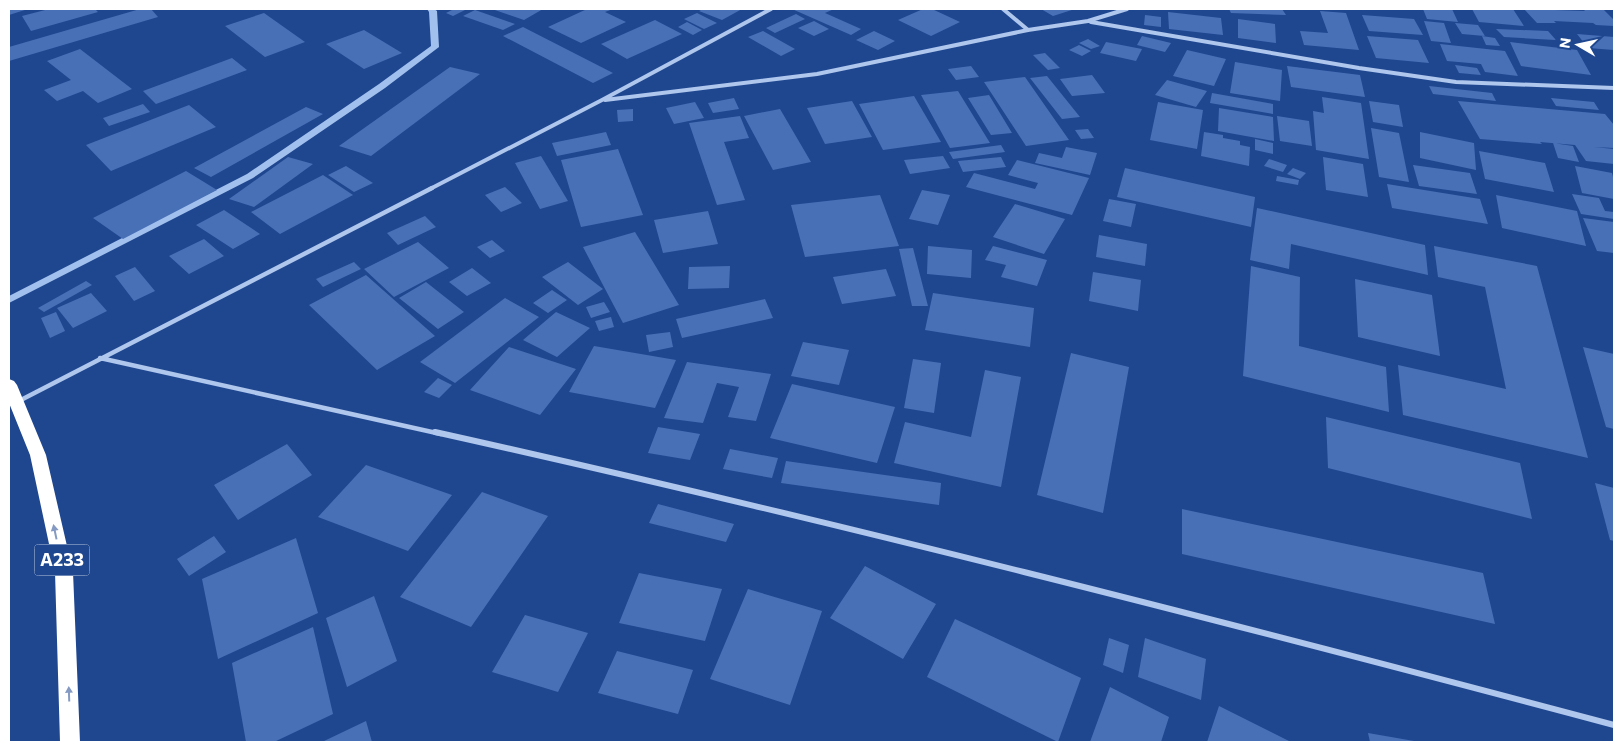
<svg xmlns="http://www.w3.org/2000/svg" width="1623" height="751" viewBox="0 0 1623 751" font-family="Commissioner,sans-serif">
	<rect width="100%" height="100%" fill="#1f4790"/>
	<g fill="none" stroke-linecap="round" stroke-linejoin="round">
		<path fill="#a2c0ee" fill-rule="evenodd" d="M427,9H434L437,11L439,47L385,88L253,178L9,303V296L247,174L379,84L431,46L429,12Z"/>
	</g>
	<path fill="#4870b7" d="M9,9H28L9,15Z
		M49,9H95L98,12L31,31L22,16Z
		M140,9H151L158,17L9,61V47Z
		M454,9H462L465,10L453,16L446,13Z
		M492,9H543L524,20Z
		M587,9H613L605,12L626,22L581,43L548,27Z
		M703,9H742L722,20L699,11Z
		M792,9H834L825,13L861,29L851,35Z
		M923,9H932L960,22L931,36L898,20Z
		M1041,9H1075L1053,16Z
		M1229,9H1282L1286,15L1231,13Z
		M1423,9H1452L1458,22L1427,19Z
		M1472,9H1513L1524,26L1479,22Z
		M1524,9L1585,11L1583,9H1603L1614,20V26L1596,25L1593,23L1554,21L1556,23H1537Z
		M475,10L515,24L503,30L463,16Z
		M1320,11L1346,13L1359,50L1304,45L1300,31L1328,33Z
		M1168,12L1221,18L1223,35L1169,29Z
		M264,13L305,42L265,57L225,26Z
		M697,13L717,23L704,29L684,19Z
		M796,14L805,19L775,33L766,28Z
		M1145,15L1161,17V27L1144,25Z
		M1362,15L1414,19L1423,35L1369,31Z
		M1238,19L1275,24L1276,43L1238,38Z
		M655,20L682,34L627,59L601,44Z
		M814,21L829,29L814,36L798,28Z
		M1424,21L1444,23L1451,43L1431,41Z
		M687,22L702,30L693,35L678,27Z
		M1455,23L1478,25L1485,36L1462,34Z
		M523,27L613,73L593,83L503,36Z
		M1496,29L1548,31L1556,40L1504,37Z
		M364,30L402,53L364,69L326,44Z
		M763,31L795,49L781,56L748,37Z
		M874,31L895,41L878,50L856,40Z
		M1577,34L1614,37V50L1588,48Z
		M1142,36L1171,43L1165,52L1137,45Z
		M1367,36L1418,40L1429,63L1376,58Z
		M1482,36L1495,38L1500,46L1486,45Z
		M1088,39L1100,46L1091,49L1079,43Z
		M1106,42L1142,49L1136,61L1100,53Z
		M1510,42L1577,50L1591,75L1521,66Z
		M1440,44L1505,51L1518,76L1485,72L1481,64L1447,61Z
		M1079,45L1091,51L1082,56L1069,50Z
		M80,49L132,89L98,103L83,91L57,101L44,90L71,80L47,61Z
		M1187,50L1226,59L1214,86L1173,76Z
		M1045,53L1060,68L1048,70L1033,55Z
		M232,58L247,70L156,104L143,91Z
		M1235,62L1282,70L1280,101L1230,93Z
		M1455,65L1477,68L1481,75L1459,73Z
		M971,66L979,77L956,80L948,69Z
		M1287,66L1360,75L1365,97L1291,87Z
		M450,67L480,74L371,156L339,146Z
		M1092,75L1105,93L1072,96L1060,79Z
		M1047,76L1080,117L1062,119L1030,78Z
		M1025,77L1069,140L1026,146L984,82Z
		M1167,80L1207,91L1196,107L1155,95Z
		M1429,86L1492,93L1496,101L1433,94Z
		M958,91L990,143L950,148L921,95Z
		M1212,93L1273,104V114L1210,103Z
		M989,95L1012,133L991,135L968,98Z
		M914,96L941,142L883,150L859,104Z
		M1322,97L1361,103L1369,159L1316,150L1313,111L1324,113Z
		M734,98L739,109L713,113L708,103Z
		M1551,98L1594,102L1599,110L1556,106Z
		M852,101L872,137L825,144L807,108Z
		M1369,101L1399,105L1403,127L1373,122Z
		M1458,101L1605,114L1614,125V148L1594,147L1614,149V164L1586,161L1575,145L1540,142L1542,144L1480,139Z
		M695,102L704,118L674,124L666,108Z
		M1158,102L1203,110L1197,149L1150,140Z
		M143,104L150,112L109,126L103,118Z
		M189,105L216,127L111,171L86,145Z
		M306,107L323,114L211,177L194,168Z
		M1219,108L1273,117L1274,141L1218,131Z
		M633,109V121L618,122L617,110Z
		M780,109L811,162L773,170L744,116Z
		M740,116L749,138L724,142L745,200L717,205L689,123Z
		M1277,116L1309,121L1312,146L1280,141Z
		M1371,128L1399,133L1409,182L1379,177Z
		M1088,129L1094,138L1081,139L1075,130Z
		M606,132L611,145L557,156L552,143Z
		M1204,132L1223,135V138L1240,141V145L1250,147L1249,166L1201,156Z
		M1420,132L1474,143L1476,170L1420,158Z
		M1255,139L1273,143V154L1255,150Z
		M1553,143L1573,146L1579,162L1558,158Z
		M1001,145L1005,152L953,159L949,152Z
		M1066,147L1097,153L1090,175L1035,163L1039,153L1062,158Z
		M618,149L643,215L581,227L561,160Z
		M1479,151L1545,163L1554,192L1485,179Z
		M541,156L568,201L540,209L515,163Z
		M943,156L950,168L910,174L904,160Z
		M288,157L313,164L254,207L229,199Z
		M1001,157L1006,167L963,172L958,161Z
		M1323,157L1363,164L1368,197L1326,190Z
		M1269,159L1287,165L1283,172L1264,166Z
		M1017,160L1089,178L1072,215L966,187L974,173L1035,189L1038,183L1008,175Z
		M1413,165L1470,173L1477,194L1419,186Z
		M346,166L373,183L354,192L328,175Z
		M1575,166L1612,173L1614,181V199L1582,193Z
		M1125,168L1255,197L1251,227L1117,197Z
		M1293,168L1306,173L1300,179L1287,174Z
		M186,171L217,190L123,239L93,218Z
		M323,175L353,195L280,234L251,212Z
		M1277,176L1299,180L1298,185L1276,181Z
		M1387,184L1480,199L1488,224L1392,208Z
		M505,187L522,203L501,212L485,195Z
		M922,190L950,195L938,225L909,219Z
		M1572,194L1599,198L1605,211L1614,212V219L1581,214Z
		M880,195L899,246L805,257L791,205Z
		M1496,195L1577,211L1586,246L1502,228Z
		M1109,199L1136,204L1131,227L1103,221Z
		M1015,204L1065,219L1044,254L993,237Z
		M1257,208L1425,245L1428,275L1291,244L1289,269L1250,260Z
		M224,210L260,234L233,249L196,225Z
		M708,211L718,244L663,253L654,220Z
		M425,216L436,227L398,245L387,233Z
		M1583,218L1614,222V253L1597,251Z
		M635,232L679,305L623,323L583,247Z
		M1099,235L1147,244L1145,266L1096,257Z
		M204,239L224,256L189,274L169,256Z
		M492,240L505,251L490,258L477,247Z
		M418,242L449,268L394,297L364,269Z
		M928,246L972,250L971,278L927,274Z
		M993,246L1047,260L1037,286L1001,277L1006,265L985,260Z
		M1434,246L1537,266L1588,458L1403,415L1398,365L1506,389L1485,287L1438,277Z
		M913,248L928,306H912L899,249Z
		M354,262L361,269L323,287L316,279Z
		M568,262L603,289L578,305L542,277Z
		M730,266L729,288L688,289L689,267Z
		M1251,266L1300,277L1299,346L1386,367L1389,412L1243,376Z
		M135,267L155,291L134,301L115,276Z
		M472,268L491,283L467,296L449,282Z
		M886,269L896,296L842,304L833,277Z
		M1093,272L1141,280L1138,311L1089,301Z
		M366,275L435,336L377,370L309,305Z
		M1355,279L1432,295L1440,356L1358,337Z
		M86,281L92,285L44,312L38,308Z
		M426,282L464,312L438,329L399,298Z
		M552,290L567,300L548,313L533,303Z
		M91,293L107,311L73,328L57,308Z
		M933,293L1034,308L1030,347L925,330Z
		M505,298L539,317L455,383L420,362Z
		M765,299L773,318L682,338L676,319Z
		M604,302L610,312L591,318L586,307Z
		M56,312L65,331L50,338L41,318Z
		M556,312L590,328L557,357L523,340Z
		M611,317L614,327L599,331L595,321Z
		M670,332L673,347L649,352L646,335Z
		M803,342L849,350L839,385L791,376Z
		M594,346L676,360L655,408L569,392Z
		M509,347L576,369L540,415L470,390Z
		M1583,347L1614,354V429L1606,427Z
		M1071,353L1129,367L1103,513L1037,495Z
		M913,359L941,363L934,413L904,408Z
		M687,362L771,374L756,421L728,417L739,387L717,383L703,423L664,418Z
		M985,370L1021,377L1001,487L894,463L905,422L971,437Z
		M438,378L452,385L439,398L424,392Z
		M792,384L895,407L877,463L770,438Z
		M1326,417L1520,463L1532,519L1328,468Z
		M658,427L700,434L690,460L648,453Z
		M287,444L312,475L238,520L214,485Z
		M730,449L778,458L772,478L723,469Z
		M786,461L941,483L939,505L781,483Z
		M366,465L452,495L408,551L318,517Z
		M1595,483L1614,488V541L1610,540Z
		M482,492L548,516L471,627L400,597Z
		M658,504L734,524L726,542L649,523Z
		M1182,509L1483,573L1495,624L1182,554Z
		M214,536L226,552L189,576L177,559Z
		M296,538L318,613L218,659L202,579Z
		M865,566L936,604L903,659L830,618Z
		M639,573L722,589L705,641L619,623Z
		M748,589L822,611L790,705L710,679Z
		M374,596L397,661L347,687L326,618Z
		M525,615L588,633L558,692L492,672Z
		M955,619L1081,678L1058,742L927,677Z
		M313,627L333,714L274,742H246L232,663Z
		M1109,638L1129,645L1123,673L1103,665Z
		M1145,638L1206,659L1201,700L1138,677Z
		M617,651L693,670L678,714L598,693Z
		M1110,687L1169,717L1161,742H1090Z
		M1219,706L1291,742H1207Z
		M366,721L372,742H322Z
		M1368,733L1414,741V742H1370Z"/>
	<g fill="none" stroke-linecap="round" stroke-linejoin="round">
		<path stroke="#afc6ed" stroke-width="4" d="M1003,9L1028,30
			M1091,22L1359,68L1456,82L1614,88
			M605,100L817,74L1028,30L1088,21L1127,9
			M430,189L602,100L771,9"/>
		<path stroke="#afc6ed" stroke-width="4.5" d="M100,358L441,434
			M17,402L432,188"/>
		<path stroke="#afc6ed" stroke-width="6" d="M435,432C830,520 1223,621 1614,725"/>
		<path fill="#fff" fill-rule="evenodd" d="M9,379L14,381L17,385L46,455L73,572L80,742H60L55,572L30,455L9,403Z"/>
	</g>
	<defs><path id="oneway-solid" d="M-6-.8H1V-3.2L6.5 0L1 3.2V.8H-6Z" transform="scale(1.25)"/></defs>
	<g fill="#849ac2">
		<use href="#oneway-solid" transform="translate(55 532) rotate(-102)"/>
		<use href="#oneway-solid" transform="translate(69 694) rotate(-92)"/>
	</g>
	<g text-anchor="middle" stroke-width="4.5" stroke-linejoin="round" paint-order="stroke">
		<rect fill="#1f4790" stroke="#bcc8de" stroke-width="1" x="34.5" y="544.5" width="55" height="31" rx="4"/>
		<g font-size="18" font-weight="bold" fill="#fff">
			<text x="62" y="566">A233</text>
		</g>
	</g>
	<rect width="1623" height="751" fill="none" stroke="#ffffff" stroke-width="20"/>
	<g transform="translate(1578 45) rotate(279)" stroke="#1f4790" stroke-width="4" paint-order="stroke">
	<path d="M0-4L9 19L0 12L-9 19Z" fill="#ffffff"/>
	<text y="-8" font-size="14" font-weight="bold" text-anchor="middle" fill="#ffffff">N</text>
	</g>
</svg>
